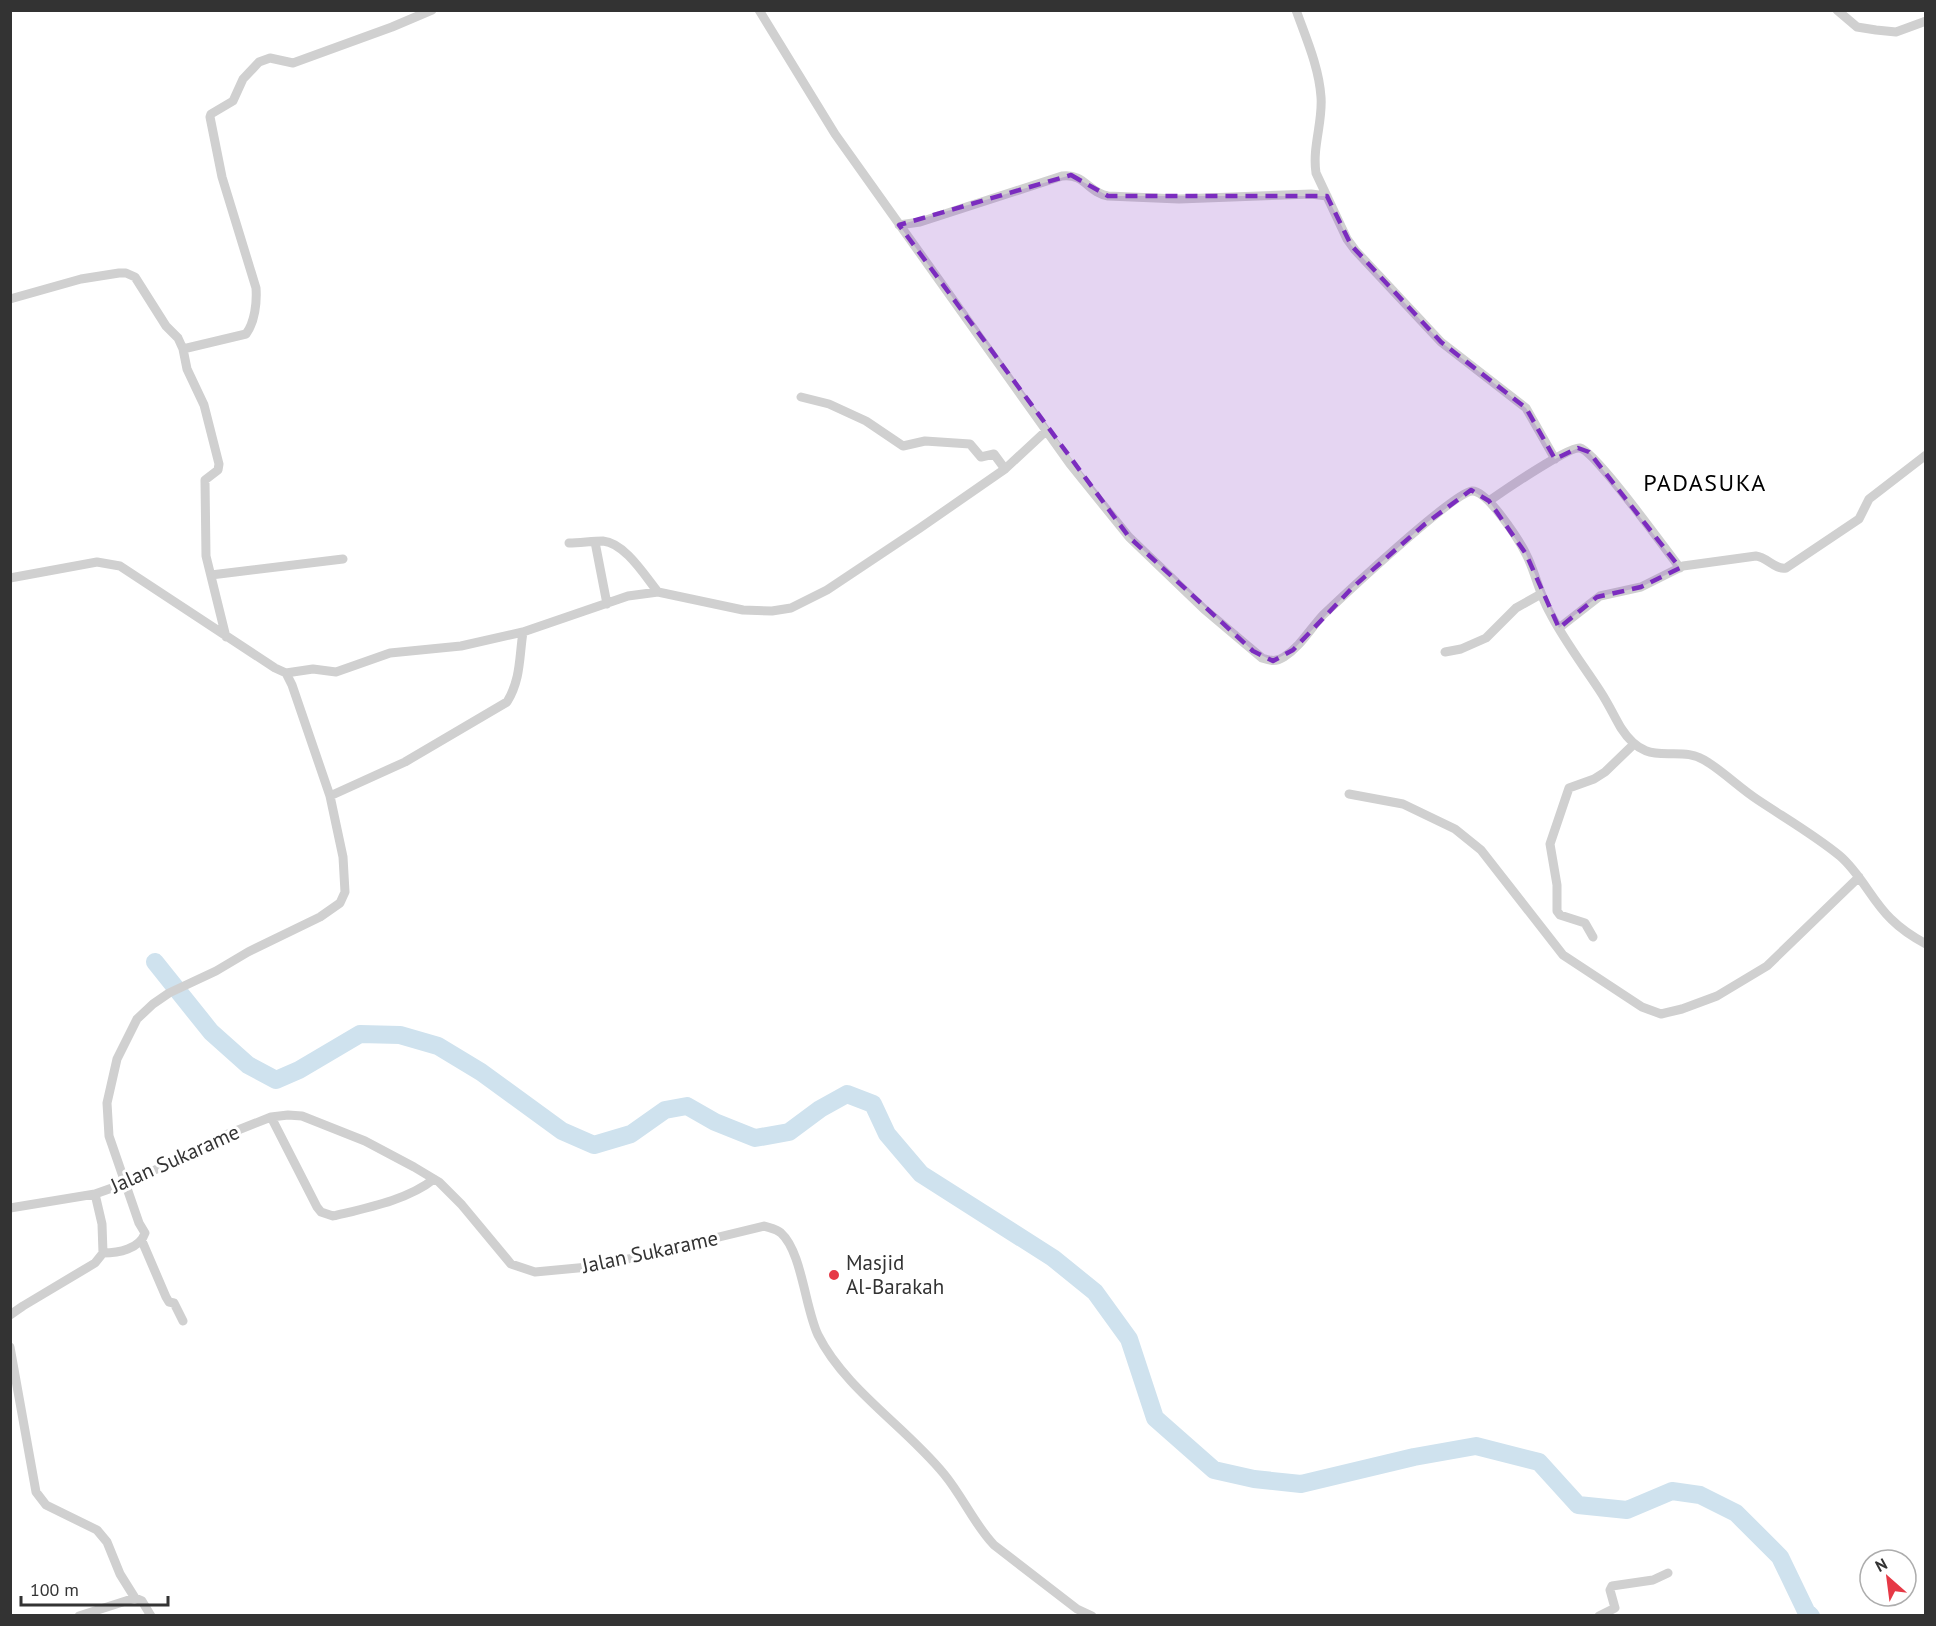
<svg xmlns="http://www.w3.org/2000/svg" width="1936" height="1626" viewBox="0 0 1936 1626" font-family="'PT Sans',sans-serif">
	<rect width="100%" height="100%" fill="#fff"/>
	<g fill="none" stroke-linecap="round" stroke-linejoin="round">
		<path stroke="#cfe2ee" stroke-width="18" d="M155,962L211,1032L248,1065L276,1080L299,1070L360,1034L400,1035L438,1046L481,1072L562,1131L594,1145L631,1134L665,1110L687,1106L715,1122L755,1138L789,1132L820,1109L847,1094L873,1104L887,1134L921,1174L1053,1258L1095,1292L1129,1339L1155,1418L1214,1470L1254,1479L1301,1484L1414,1457L1476,1446L1539,1462L1578,1505L1627,1510L1672,1491L1700,1495L1736,1513L1780,1557L1806,1611L1811,1616"/>
		<path stroke="#d0d0d0" stroke-width="9" d="M759,10L835,134L1070,464L1129,537L1204,609L1262,658C1271,661 1276,662 1284,657C1300,647 1310,629 1323,615C1342,597 1454,492 1472,491C1487,490 1519,540 1526,554C1535,571 1539,593 1549,611C1563,639 1583,665 1600,691C1608,703 1614,716 1621,728C1650,773 1676,740 1709,763C1726,774 1741,789 1758,800C1785,818 1816,836 1840,856C1861,874 1872,901 1891,919C1901,929 1913,937 1926,944
			M1296,10C1306,38 1319,67 1321,97C1323,122 1312,147 1316,173L1347,239L1355,250L1441,342L1526,408L1555,459
			M1837,10L1857,27L1876,30L1896,32L1926,21
			M899,225L920,222L1062,176C1085,173 1088,193 1108,196L1179,199L1311,194L1327,196
			M10,299L81,279L119,273H126L135,277L166,326L178,338L183,349L187,369L204,405L219,464L218,470L205,480L206,556L226,637
			M183,349L246,334C255,322 257,302 256,288L222,177L210,117L211,114L233,101L243,79L259,62L270,58L293,63L392,27L432,10
			M801,397L829,404L866,421L903,446L925,441L970,444L981,457L994,454L1005,469
			M1489,501C1502,492 1569,446 1580,448C1595,451 1666,550 1680,568
			M595,542L607,604
			M569,543C580,543 592,541 603,541C625,543 645,576 658,592
			M211,575L343,559
			M10,578L97,562L120,566L275,668L286,673L292,685L330,796L343,857L345,892L340,903L320,917L248,952L216,971L169,993L153,1004L137,1019L117,1059L107,1103L109,1136L139,1223L145,1233C140,1249 118,1253 103,1253
			M1559,628L1600,596L1641,587L1683,566L1756,556C1767,557 1775,570 1786,568L1859,519L1869,499L1926,455
			M1445,652L1461,649L1486,638L1516,608L1541,594
			M286,673L313,669L336,672L390,653L461,646L523,632
			M1349,794L1403,804L1455,829L1481,850L1563,955L1642,1007L1661,1014L1682,1009L1717,996L1767,966L1859,877
			M330,796L405,762L507,702C521,679 519,658 523,632L628,596L658,592L743,610L772,611L791,608L827,590L920,528L1005,469L1046,431
			M1593,937L1585,923L1560,915L1557,911V885L1550,844L1569,788L1594,779L1605,772L1634,744
			M271,1117L317,1207L321,1212L333,1216C366,1208 408,1200 434,1179
			M10,1208L95,1194L126,1183L177,1160L223,1136L271,1117L288,1115L302,1116L365,1141L414,1167L439,1182L462,1205L511,1264L535,1272L599,1266L764,1226C770,1228 777,1229 781,1233C802,1252 805,1308 818,1335C845,1389 906,1427 944,1474C963,1497 974,1524 994,1545L1077,1609L1092,1616
			M142,1241L166,1297L169,1302L174,1303L183,1321
			M10,1315L23,1306L95,1263L103,1253L102,1224L95,1194
			M10,1347L36,1492L46,1505L97,1530L107,1542L120,1574L135,1598
			M79,1616L135,1598L142,1601L151,1616
			M1599,1616L1615,1608L1610,1590L1612,1586L1653,1580L1668,1573"/>
	</g>
	<path fill="#7b2cbf" fill-opacity="0.2" stroke="#7b2cbf" stroke-width="4.5" stroke-dasharray="12 8" stroke-linejoin="round" d="M1071,175L1108,196H1327L1351,245L1441,342L1526,408L1555,459L1578,448L1589,452L1680,568L1641,587L1597,597L1559,628L1526,554L1489,501L1471,490L1425,524L1352,588L1293,650L1273,661L1253,651L1129,537L899,225Z"/>
	<circle fill="#e63946" stroke="#fff" stroke-width="2" cx="834" cy="1275" r="6"/>
	<g text-anchor="middle" stroke-width="6" stroke-linejoin="round" paint-order="stroke">
		<g font-size="21" fill="#333" stroke="#fff">
			<text transform="translate(175 1159) rotate(-24)" y="7">Jalan Sukarame</text>
			<text transform="translate(650 1252) rotate(-12)" y="7">Jalan Sukarame</text>
		</g>
		<g font-size="21" fill="#333" stroke="#fff" text-anchor="start">
			<text x="846" y="1270">Masjid<tspan x="846" dy="24">Al-Barakah</tspan></text>
		</g>
		<g font-size="24" letter-spacing="1.5" fill="#000" stroke="#fff">
			<text x="1705" y="491">PADASUKA</text>
		</g>
	</g>
	<rect width="1936" height="1626" fill="none" stroke="#333333" stroke-width="24"/>
	<g transform="translate(1888 1578) rotate(332)"><circle r="28" fill="#ffffff" stroke="#adadad" stroke-width="1.5"/>
	<path d="M0-4.5L10 22L0 15L-10 22Z" fill="#e63946"/>
	<text y="-9" font-size="16" font-weight="bold" text-anchor="middle" fill="#333333">N</text>
	</g>
	<path d="M21 1596v9h147v-9" fill="none" stroke="#333333" stroke-width="3"/>
	<text x="30" y="1596" font-size="18" fill="#333333" stroke="#ffffff" stroke-width="4.5" paint-order="stroke">100 m</text>
</svg>
